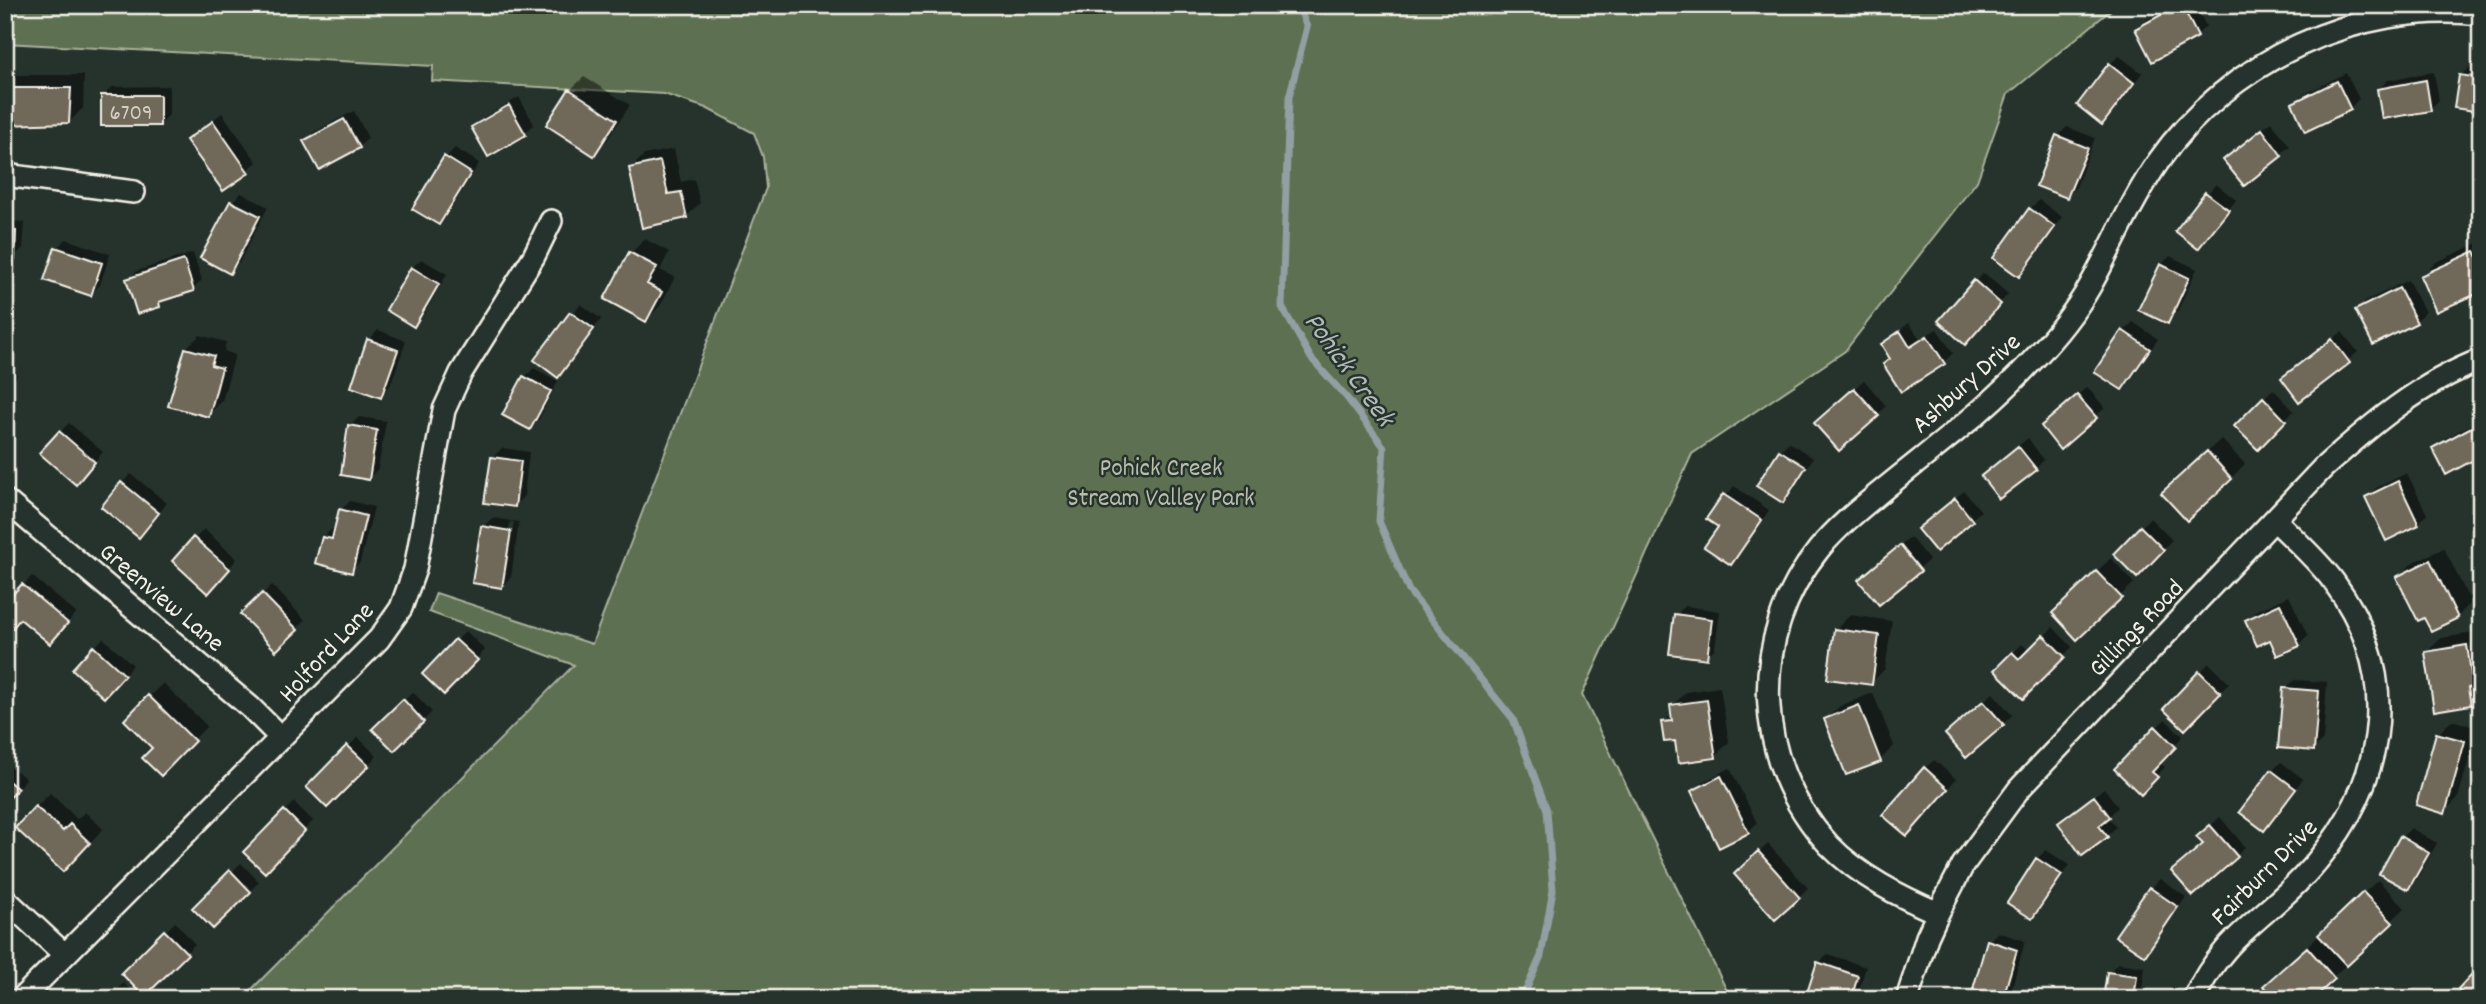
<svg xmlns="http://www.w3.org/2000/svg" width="2486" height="1004" viewBox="0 0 2486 1004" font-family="Dekko,sans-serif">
	<rect width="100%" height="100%" fill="#26332d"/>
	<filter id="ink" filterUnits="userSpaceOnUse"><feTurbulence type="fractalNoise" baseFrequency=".0143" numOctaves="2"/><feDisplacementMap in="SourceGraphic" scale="14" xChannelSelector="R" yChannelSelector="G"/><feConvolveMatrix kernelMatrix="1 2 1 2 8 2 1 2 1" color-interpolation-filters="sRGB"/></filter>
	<g filter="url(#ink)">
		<path fill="#5d6f51" stroke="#a8b09c" stroke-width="2" d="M5,5H2117L2008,94L1977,181L1845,351L1692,454L1582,695L1731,999H242L574,665L429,612L436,593L592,644L766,188L763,157L754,133L706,108L664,94L432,81L433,66L5,43Z"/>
		<path fill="#0007" fill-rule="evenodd" d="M2174,5H2195L2206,26L2197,35L2137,29L2146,20Z
			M2119,56L2142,73L2102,123L2110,64Z
			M2470,67L2481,68V110L2460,76Z
			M2434,72L2439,100L2430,109L2379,89L2388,80Z
			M2346,73L2359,99L2350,108L2294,104L2303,95Z
			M8,75H84L83,108L69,122L5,123V78Z
			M584,77L630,105L608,139L594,153L570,90Z
			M169,86V115L160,124L103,96L112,87Z
			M519,97L534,124L525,133L489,154L474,127L483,118Z
			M354,111L368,138L359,147L305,141L314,132Z
			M222,113L257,162L223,189L188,140Z
			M2271,122L2290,146L2244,184L2234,151Z
			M2067,127L2095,138L2076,187L2067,196L2058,136Z
			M455,148L479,163L448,214L438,223L446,157Z
			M674,149L681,182L694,179L700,203L686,217L630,169L644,155Z
			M2216,184L2236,200L2207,237L2177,230Z
			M241,193L268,207L239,263L230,272L203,257L232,202Z
			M2039,200L2062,217L2019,274L2030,209Z
			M5,221L25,222L23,248L14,257H5Z
			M66,239L110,254L100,285L91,294L57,248Z
			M645,239L669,252L660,270L675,277L660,306L646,320L631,253Z
			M2481,242V290L2422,276L2436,262Z
			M193,253L202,280L193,289L167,297L159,305L128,280L137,271Z
			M2170,256L2197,269L2177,312L2168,321L2161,265Z
			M421,259L447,274L423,316L414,325L412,268Z
			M1984,273L2008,294L1974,333L1975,282Z
			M2408,280L2425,312L2416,321L2357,310L2366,301Z
			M581,304L601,319L567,366L537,360Z
			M2133,322L2158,339L2131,379L2122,388L2124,331Z
			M1909,323L1920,339L1937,329L1953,353L1944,362L1885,364L1891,357L1883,344Z
			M378,330L406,341L390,386L381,396L353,386L369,340Z
			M2342,332L2358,352L2299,400L2292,370Z
			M200,335L226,342L224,351L235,355L222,401L208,415L186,348Z
			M5,364L18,375L5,391Z
			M534,368L558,381L539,419L530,428L525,377Z
			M1864,380L1886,406L1877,415L1826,414Z
			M2087,387L2105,408L2061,447L2052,417Z
			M2273,389L2294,411L2258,447L2236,426Z
			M359,417L386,421L378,469L369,478L350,426Z
			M2481,419V461L2478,456L2434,448L2444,439Z
			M69,423L103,452L85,473L60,432Z
			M2028,438L2044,460L2035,469L1983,476Z
			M2221,439L2245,464L2231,478L2178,479Z
			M1789,442L1813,458L1792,492L1783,501L1780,451Z
			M502,448L529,452L524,496L515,505L493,457Z
			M2407,473L2427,514L2418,524L2367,497L2376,488Z
			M131,474L167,503L148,527L122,483Z
			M1734,486L1769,510L1740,554L1731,563L1720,526L1709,519Z
			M1964,491L1981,511L1936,550L1928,521Z
			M350,501L374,507L360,562L351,571L323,538L332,529H336L341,510Z
			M492,518L519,522L511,577L502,586L483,527ZM510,522H514L505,578H502Z
			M2150,518L2172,540L2137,575L2115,554Z
			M204,529L237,559L217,582L174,561Z
			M1910,537L1929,560L1879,603L1869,571Z
			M2444,548L2471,603L2457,617L2399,577L2412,563Z
			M2111,558L2134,583L2077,637L2068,599Z
			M32,576L76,613L59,633L5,606Z
			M272,585L305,620L276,649L242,614Z
			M2289,596L2308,636L2299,645L2270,637L2247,620L2256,611Z
			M1685,606L1720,611L1715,648L1706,657L1676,615Z
			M1850,615L1892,621L1885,669L1871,683L1836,629Z
			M2053,627L2072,647L2023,697L1997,670L2022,644L2029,651Z
			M466,631L485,650L444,692L424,674Z
			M2480,632L2481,693L2470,704L2427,652L2441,638Z
			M103,638L133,665L113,687L74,669Z
			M2209,663L2229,683L2185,728L2165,709Z
			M2294,680L2327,682L2323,740L2314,749L2285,689Z
			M163,683L207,726L161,774L155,747L126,720Z
			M1720,687L1729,742L1715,756L1676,739L1663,723L1673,713L1672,706L1686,692Z
			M413,692L432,712L394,749L375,729Z
			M1873,693L1894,746L1880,760L1847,773L1826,719L1840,706Z
			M1993,693L2012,715L2003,724L1956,725Z
			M2165,719L2183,736L2159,762L2165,767L2141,792L2117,769Z
			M2452,720L2478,728L2458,798L2444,812L2438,734Z
			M358,737L377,756L327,806L308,787Z
			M1934,760L1956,779L1916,825L1925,768Z
			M5,761L26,779L5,802Z
			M2281,762L2303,779L2264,829L2272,771Z
			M1730,768L1757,823L1748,832L1693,791L1703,782Z
			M2104,788L2118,807L2108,817L2116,827L2107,836L2060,823Z
			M50,793L77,819L85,812L103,829L77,856L17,827Z
			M294,802L313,821L265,870L245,852Z
			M2220,817L2245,847L2236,856L2205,843L2208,828Z
			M2411,828L2437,843L2417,879L2407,888L2402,837Z
			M1768,844L1808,888L1776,918L1745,865Z
			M2046,850L2069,865L2041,908L2032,917L2037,859Z
			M241,863L259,882L213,927L195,908Z
			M2160,879L2186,897L2153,945L2144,954L2118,936L2151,888Z
			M2378,880L2405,908L2310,999L2279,972Z
			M175,922L195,944L144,994L124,973Z
			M1998,932L2025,941L2012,987L2002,996L1989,941Z
			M1828,954L1866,967L1856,999H1807L1819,963Z
			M2118,963L2145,967L2141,999H2105L2108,973Z
			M124,983L137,999H105Z"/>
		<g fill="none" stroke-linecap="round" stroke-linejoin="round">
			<path stroke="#929fa3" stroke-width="7" d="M1298,5L1307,27L1289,97L1282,307L1311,358L1347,398L1384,447L1379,521L1409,591L1513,719L1547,810L1553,890L1541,956L1522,999"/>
		</g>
		<path fill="#706758" stroke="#f4f1e8" stroke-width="2" d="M2179,5H2182L2198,37L2152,62L2135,29Z
			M2109,63L2134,83L2102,125L2077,105Z
			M2459,75L2481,78V112L2454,108Z
			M2426,80L2431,111L2382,119L2377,89Z
			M2337,81L2351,110L2305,132L2292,103Z
			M5,88H71L69,123L5,125Z
			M569,89L617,120L594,156L546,125Z
			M101,95H160V126H101Z
			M509,105L526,135L488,157L471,127Z
			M344,119L360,148L319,170L303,141Z
			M213,121L249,173L223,191L186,140Z
			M2262,129L2282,156L2244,186L2223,160Z
			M2056,135L2088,148L2067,198L2036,186Z
			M444,156L471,173L439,225L412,209Z
			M660,161L668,194L681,192L687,218L642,228L629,168Z
			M2205,192L2229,210L2198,249L2175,231Z
			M230,201L260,216L230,274L200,258Z
			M2029,208L2055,227L2019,277L1993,258Z
			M5,230L16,231L15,259H5Z
			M55,247L102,263L91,296L44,280Z
			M2475,251L2481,264V292L2436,312L2420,276Z
			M629,252L657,267L647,284L662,292L646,322L604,299Z
			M184,260L194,291L159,302L160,307L137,314L126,279Z
			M2160,264L2189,278L2168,324L2138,310Z
			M411,267L439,284L414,327L386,310Z
			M1974,280L2001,304L1965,345L1938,321Z
			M2399,288L2417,323L2373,345L2355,310Z
			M570,312L594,329L558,378L534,360Z
			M2122,330L2150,349L2122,390L2094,372Z
			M1900,331L1910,347L1927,336L1945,364L1901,392L1883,364L1890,359L1881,344Z
			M367,339L398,350L381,398L351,387Z
			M2332,339L2350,363L2299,402L2281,378Z
			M185,348L214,356L211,365L222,368L209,417L168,406Z
			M523,376L551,391L530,430L502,415Z
			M1854,388L1879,416L1839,451L1814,423Z
			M2077,395L2097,418L2060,450L2041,426Z
			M2263,397L2286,421L2258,450L2234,426Z
			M2481,422V464L2477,458L2446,475L2432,448Z
			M348,425L377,430L369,480L341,475Z
			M59,431L95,462L76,485L39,453Z
			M2018,446L2037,470L1999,499L1981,476Z
			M1779,450L1806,467L1783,503L1756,486Z
			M2207,451L2232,479L2187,521L2161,493Z
			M491,457L521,461L515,507L484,503Z
			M2398,481L2419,525L2386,541L2365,497Z
			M121,482L159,513L139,538L101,507Z
			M1723,494L1762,520L1731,565L1704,547L1718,527L1706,519Z
			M1955,498L1973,521L1936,552L1917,529Z
			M339,509L366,516L352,573L315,563L322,537L332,539Z
			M481,526L511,531L502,588L472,583Z
			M2140,526L2164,550L2137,578L2113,554Z
			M193,537L230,569L208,594L172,561Z
			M1900,545L1921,571L1879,605L1858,580Z
			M2430,560L2458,618L2431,631L2424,618L2418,621L2396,577Z
			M2096,571L2122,598L2077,640L2052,613Z
			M22,584L68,623L50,644L20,619L12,629L5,623V603Z
			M262,593L298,630L276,651L240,614Z
			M2280,604L2300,646L2277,656L2270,640L2257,646L2245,620Z
			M1674,614L1712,619L1707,659L1669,654Z
			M1834,629L1879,635L1872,685L1827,679Z
			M2043,635L2065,657L2023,699L1994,670L2012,652L2019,659Z
			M455,639L478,660L444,695L422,674Z
			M2467,645L2473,687L2468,688L2471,705L2434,711L2425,652Z
			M93,646L125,675L104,698L72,669Z
			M2199,671L2221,693L2185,730L2163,709Z
			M2283,688L2319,691L2314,751L2278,748Z
			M148,695L195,741L161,776L142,758L152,748L124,720Z
			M403,699L424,722L394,751L372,729Z
			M1707,700L1716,758L1678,763L1675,741L1664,742L1661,722L1672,721L1670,705Z
			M1983,701L2004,725L1966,758L1945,734Z
			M1859,705L1881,762L1846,775L1824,719Z
			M2155,726L2176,747L2152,772L2158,777L2141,795L2114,769Z
			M2436,733L2465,741L2445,814L2416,805Z
			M347,745L369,766L327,808L306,787Z
			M1924,767L1948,789L1907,836L1882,815Z
			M2271,770L2296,789L2264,831L2239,812Z
			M1721,776L1749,833L1719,848L1691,791Z
			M5,778L18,789L5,803Z
			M2094,796L2110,817L2099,826L2108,837L2082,856L2058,823Z
			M35,806L63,831L70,824L90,843L63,872L15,828Z
			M284,810L305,831L265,873L243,852Z
			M2210,825L2238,857L2193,896L2171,871L2203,844L2196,837Z
			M2400,836L2429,853L2408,890L2379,874Z
			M1758,851L1800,898L1775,920L1734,874Z
			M2036,858L2062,875L2032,919L2007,903Z
			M230,870L251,892L213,929L192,908Z
			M2149,887L2178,907L2145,956L2115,936Z
			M2363,892L2393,923L2347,966L2318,935Z
			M164,930L188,954L144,997L121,973Z
			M1987,940L2017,950L2003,998L1973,989Z
			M2307,947L2335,979L2313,999H2274L2263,986Z
			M1817,962L1858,976L1851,999H1805Z
			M2481,964V999H2468L2458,989Z
			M2107,972L2137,976L2134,999H2103Z"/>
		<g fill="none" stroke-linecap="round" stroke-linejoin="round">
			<g stroke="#f4f1e8" stroke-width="26">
				<path id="street" d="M5,175L134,192
					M5,500L250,707L281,738
					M5,899L64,954
					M1938,913C1899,896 1859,876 1829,845C1752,762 1748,637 1819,549C1838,526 1861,508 1884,489C1934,448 1988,409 2032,361C2054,338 2074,314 2090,286C2113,245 2131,201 2158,162C2228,61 2358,0 2481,14
					M21,999L379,639L401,608L415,569L444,410L461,373L534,256L551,221
					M1907,999L1927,937L1938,913L1963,865L2019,789L2323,468C2371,425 2420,383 2481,360
					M2194,999C2221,939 2261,921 2303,877C2384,791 2407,682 2334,582C2317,559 2295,540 2275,520"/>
			</g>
			<use href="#street" stroke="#26332d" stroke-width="21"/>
		</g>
	</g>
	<g text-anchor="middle" stroke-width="5" stroke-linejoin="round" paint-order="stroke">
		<g font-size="23" fill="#d3cec4">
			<text x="131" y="119">6709</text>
		</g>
		<g font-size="26" fill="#f4f1e8" stroke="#26332d">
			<text transform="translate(1965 382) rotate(-42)" y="9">Ashbury Drive</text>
			<text transform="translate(163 596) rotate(40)" y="9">Greenview Lane</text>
			<text transform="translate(2135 627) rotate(-46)" y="9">Gillings Road</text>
			<text transform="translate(325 651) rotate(-47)" y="9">Holford Lane</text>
			<text transform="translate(2263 871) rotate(-45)" y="9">Fairburn Drive</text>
		</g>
		<g font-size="26" fill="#b8bdac" stroke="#26332d">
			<text x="1161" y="475">Pohick Creek<tspan x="1161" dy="30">Stream Valley Park</tspan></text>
		</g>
		<g font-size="28" font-style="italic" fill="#b3bbba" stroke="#26332d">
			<text transform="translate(1351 368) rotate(54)" y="10">Pohick Creek</text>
		</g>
	</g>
	<rect width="2486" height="1004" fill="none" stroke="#26332d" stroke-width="28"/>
	<rect x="14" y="14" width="2458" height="976" fill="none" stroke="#f4f1e8" stroke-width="2.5" filter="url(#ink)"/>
</svg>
